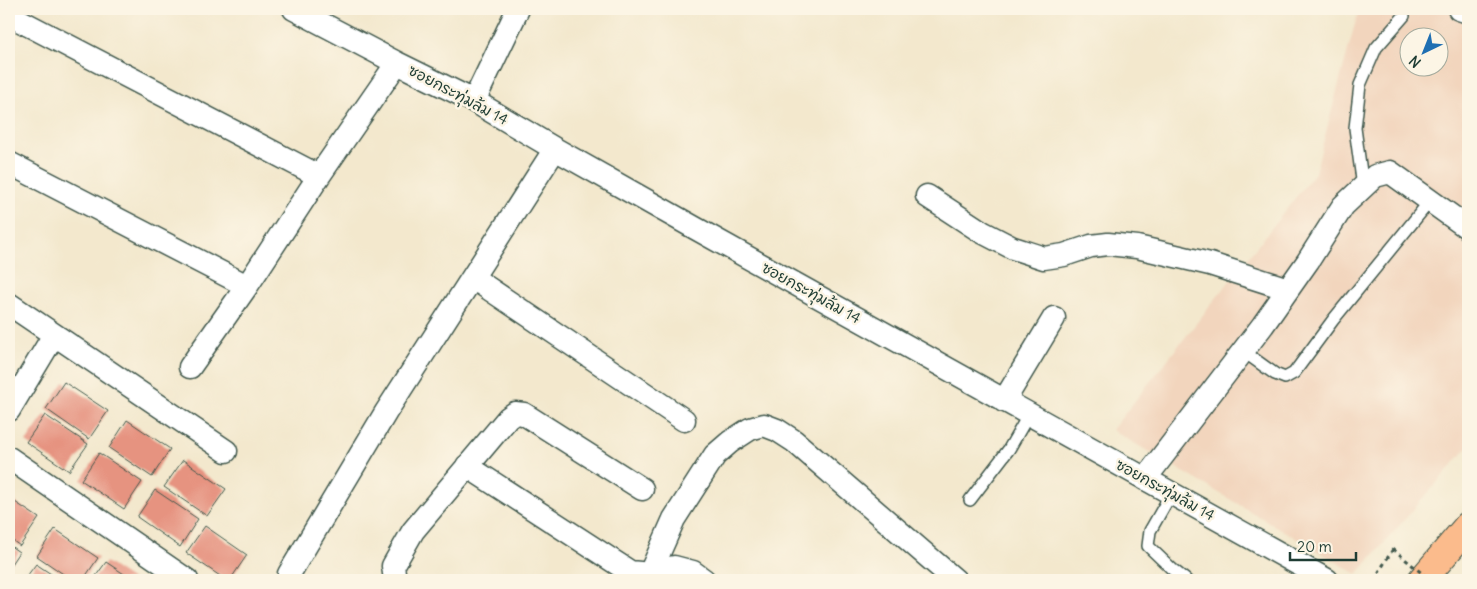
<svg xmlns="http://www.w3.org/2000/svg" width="1477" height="589" viewBox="0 0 1477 589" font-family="Delius,'Playpen Sans Thai',sans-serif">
	<rect width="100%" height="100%" fill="#fcf5e5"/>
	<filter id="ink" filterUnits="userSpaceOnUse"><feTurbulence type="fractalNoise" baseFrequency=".02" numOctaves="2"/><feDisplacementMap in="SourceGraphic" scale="10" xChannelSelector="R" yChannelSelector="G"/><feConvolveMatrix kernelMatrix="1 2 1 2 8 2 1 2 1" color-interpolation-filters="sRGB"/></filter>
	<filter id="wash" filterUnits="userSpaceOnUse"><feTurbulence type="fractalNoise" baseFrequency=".0096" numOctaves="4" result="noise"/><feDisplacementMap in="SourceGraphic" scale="20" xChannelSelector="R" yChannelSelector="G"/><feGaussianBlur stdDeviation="1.12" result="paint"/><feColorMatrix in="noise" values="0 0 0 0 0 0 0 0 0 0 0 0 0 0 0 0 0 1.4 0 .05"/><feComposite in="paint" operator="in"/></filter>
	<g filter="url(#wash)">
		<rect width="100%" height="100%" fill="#f3e8cd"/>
		<path fill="#f2d5bd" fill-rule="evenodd" d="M1359,9H1468V447L1357,574L1112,430L1315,173ZM1410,38H1440V68H1410Z"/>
		<g id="blocks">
			<path fill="#e69380" d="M64,382L108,411L89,439L46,409Z
				M45,415L88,444L69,471L26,442Z
				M127,420L170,449L152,477L109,448Z
				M99,453L142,482L124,509L81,480Z
				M183,460L226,489L207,516L164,487Z
				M155,490L198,519L180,547L137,517Z
				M9,498L39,518L20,546L9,538Z
				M205,526L247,555L230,580H226L186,553Z
				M55,529L98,558L83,580H72L37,556Z
				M9,545L19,552L9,567Z
				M106,562L133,580H93Z
				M36,564L60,580H24Z"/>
		</g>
	</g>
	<g filter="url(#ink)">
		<use href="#blocks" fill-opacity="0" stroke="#3f574b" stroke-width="1"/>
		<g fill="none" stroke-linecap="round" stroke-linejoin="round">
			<g stroke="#3f574b" stroke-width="14">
				<path id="lane" d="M1363,187L1355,128L1360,85L1376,48L1404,16
					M1243,351L1275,374L1285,378L1294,373L1333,320L1430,201
					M1171,494L1150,531L1148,546L1172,569L1186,580
					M970,500L1009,449L1029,414"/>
			</g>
			<g stroke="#3f574b" stroke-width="25">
				<path id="street" d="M294,9L397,63L474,101L555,149L695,228L1327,580
					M1459,9L1468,12
					M9,15L319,176
					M474,101L518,9
					M9,163L247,286
					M927,196L982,232L1013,248L1044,258L1064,255L1091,246L1108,244L1137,247L1210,264L1288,289
					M473,278L684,420
					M9,304L226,451
					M190,367L247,286L319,176L397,63
					M1004,401L1054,318
					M9,410L54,335
					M9,458L187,580
					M467,466L630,572L650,574L674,567L693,572L704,580
					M1145,479L1263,325L1308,261L1343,206L1375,176L1390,172L1468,228
					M291,580L289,574L386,412L555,149
					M395,580L393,566L413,531L508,418L515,413L524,414L642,489
					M647,580L674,519L715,455L730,442L750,429L764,425L777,430L794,441L955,580"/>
			</g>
			<g stroke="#3f574b" stroke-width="30">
				<path id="primary" d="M1422,580L1468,526"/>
			</g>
			<path stroke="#3f574b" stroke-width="3" stroke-dasharray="4 4" stroke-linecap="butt" d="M1374,580L1393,549"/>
			<use href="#lane" stroke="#fff" stroke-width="11"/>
			<use href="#street" stroke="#fff" stroke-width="22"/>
			<use href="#primary" stroke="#fbbb8c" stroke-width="28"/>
			<path stroke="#3f574b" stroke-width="3" stroke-dasharray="4 4" stroke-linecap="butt" d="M1393,549L1430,580"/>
		</g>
	</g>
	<g text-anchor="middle" stroke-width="5" stroke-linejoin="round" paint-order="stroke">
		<g font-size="15" fill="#1f3d34" stroke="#fcf5e5">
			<text transform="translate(458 95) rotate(28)" y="5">ซอยกระทุ่มล้ม 14</text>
			<text transform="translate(811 293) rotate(29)" y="5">ซอยกระทุ่มล้ม 14</text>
			<text transform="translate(1165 490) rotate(29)" y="5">ซอยกระทุ่มล้ม 14</text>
		</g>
	</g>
	<rect width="1477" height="589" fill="none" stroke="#fcf5e5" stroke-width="30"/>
	<g transform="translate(1424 52) rotate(223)"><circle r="24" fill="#fcf5e5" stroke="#a4ab9e"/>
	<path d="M0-4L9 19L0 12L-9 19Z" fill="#1f6fb2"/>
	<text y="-8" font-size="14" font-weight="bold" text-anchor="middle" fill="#1f3d34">N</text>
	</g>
	<path d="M1290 552v8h66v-8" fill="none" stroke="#1f3d34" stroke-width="2.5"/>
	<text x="1297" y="552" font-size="15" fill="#1f3d34" stroke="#fcf5e5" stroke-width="4" paint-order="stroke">20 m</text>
</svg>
